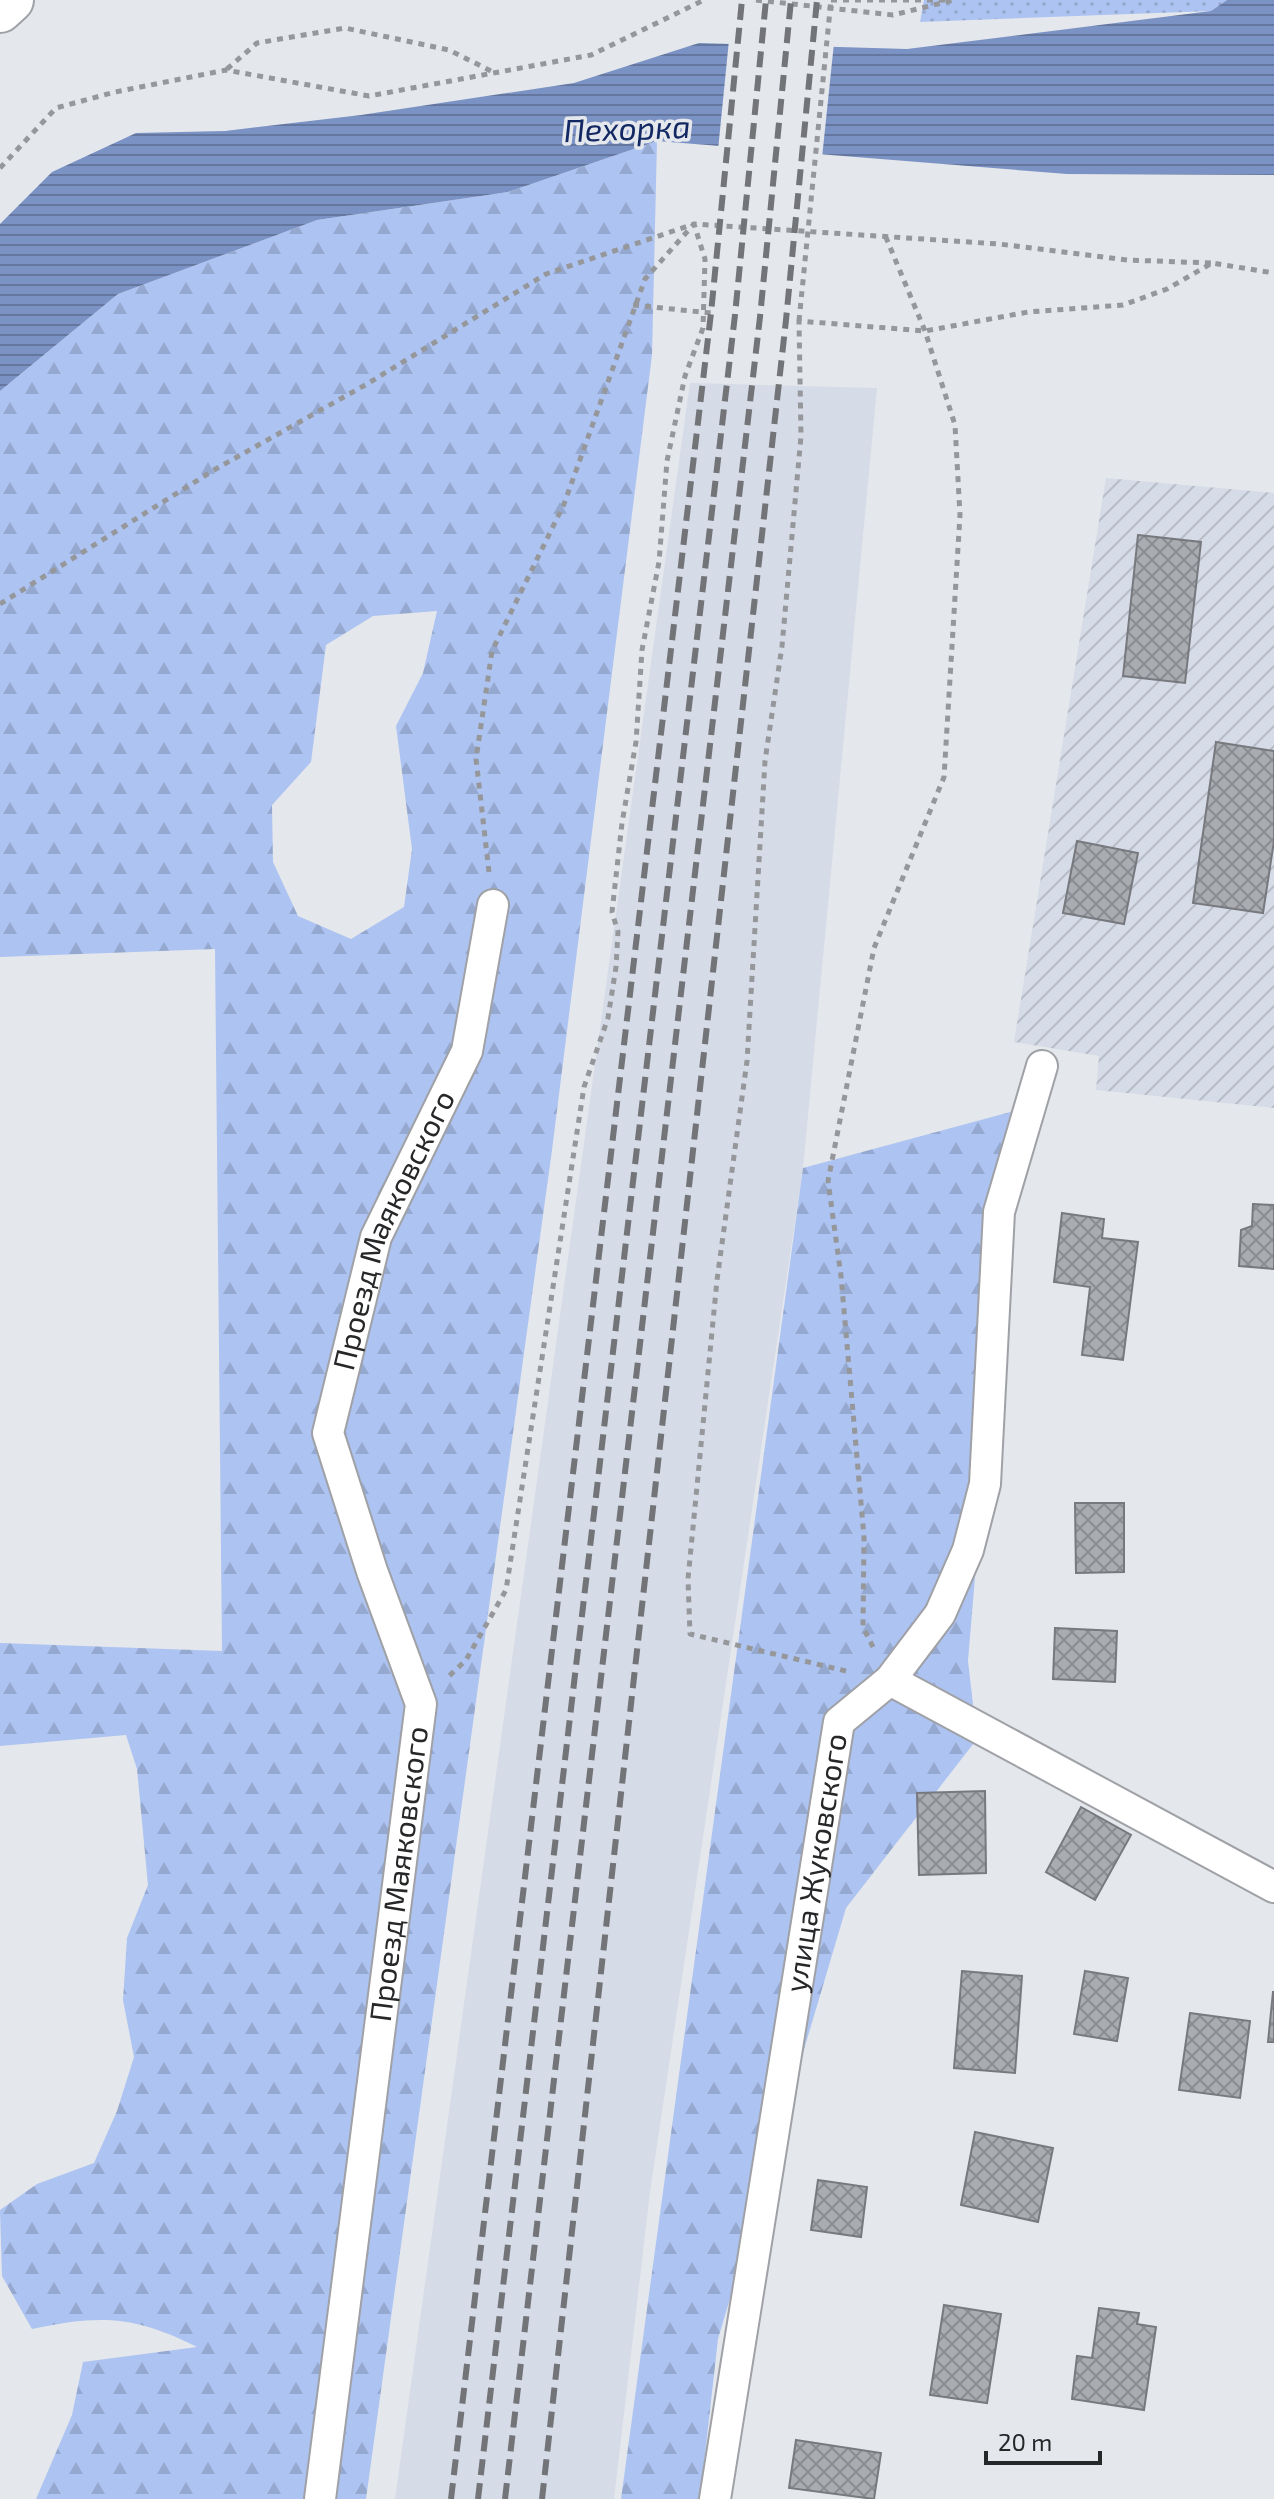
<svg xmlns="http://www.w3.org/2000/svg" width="1274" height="2499" viewBox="0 0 1274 2499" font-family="'Exo 2',sans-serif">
	<defs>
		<pattern id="industrial-furrows" width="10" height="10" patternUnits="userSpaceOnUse" patternTransform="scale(2)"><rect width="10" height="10" fill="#d5dbe7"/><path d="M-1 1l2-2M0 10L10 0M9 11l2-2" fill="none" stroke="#b7bcc6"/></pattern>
		<pattern id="grass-dots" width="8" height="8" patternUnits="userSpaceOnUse" patternTransform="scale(2)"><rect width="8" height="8" fill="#adc3f1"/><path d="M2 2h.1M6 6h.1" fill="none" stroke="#95a8cf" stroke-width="1.8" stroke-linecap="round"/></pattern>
		<pattern id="forest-firs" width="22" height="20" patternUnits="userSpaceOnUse" patternTransform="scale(2)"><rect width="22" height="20" fill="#adc3f1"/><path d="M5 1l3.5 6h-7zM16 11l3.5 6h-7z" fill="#95a8cf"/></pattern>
		<pattern id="water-rules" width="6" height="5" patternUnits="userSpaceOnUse" patternTransform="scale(2)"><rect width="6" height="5" fill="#7b92c4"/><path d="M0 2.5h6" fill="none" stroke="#65779f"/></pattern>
		<pattern id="building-cross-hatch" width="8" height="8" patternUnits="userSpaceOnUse" patternTransform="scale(2)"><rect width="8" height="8" fill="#a9acb1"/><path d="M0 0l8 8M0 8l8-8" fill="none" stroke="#898c90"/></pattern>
	</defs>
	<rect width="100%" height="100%" fill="#e4e7ec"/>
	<path fill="#d5dbe7" d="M690,383L877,388L803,1168L650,2192L614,2499H395Z"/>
	<path fill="url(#industrial-furrows)" d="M1106,478L1274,493V1108L1096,1090L1099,1056L1014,1042Z"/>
	<path fill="url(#grass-dots)" d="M924,0H1227L1211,11L920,22Z"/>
	<path fill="url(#forest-firs)" fill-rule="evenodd" d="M657,141L652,355L552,1150L366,2499H36L72,2415L83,2362L197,2347C133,2315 100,2315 32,2329L2,2276L0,2210L37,2184L94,2163L117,2111L134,2057L123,2000L127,1938L148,1885L137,1769L126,1735L0,1746V1643L222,1651L215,949L0,957V391L118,294L317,220L508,192ZM437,611L423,673L396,726L412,849L404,907L351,939L298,916L273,862L272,805L311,762L326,645L373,616Z
		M1014,1111L968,1661L977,1739L846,1908L718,2339L700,2499H621L803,1168Z"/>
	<path fill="url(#water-rules)" d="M1227,0H1274V175L1067,174L657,141L508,192L317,220L118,294L0,391V224L52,172L136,133L225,131L361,115L574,83L699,43L907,49L1211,11Z"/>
	<path fill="#e4e7ec" d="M729,40L834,43L822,158L718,150Z"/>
	<path fill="url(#building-cross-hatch)" stroke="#77797e" stroke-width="2" d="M1138,535L1201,542L1185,683L1123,676Z
		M1216,742L1274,751V841L1263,913L1193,903Z
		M1077,841L1138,853L1124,924L1063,913Z
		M1253,1204L1274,1205V1269L1239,1266L1241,1230L1252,1226Z
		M1062,1213L1104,1219L1102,1238L1138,1242L1123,1360L1082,1355L1090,1287L1054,1282Z
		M1075,1503H1124V1572L1076,1573Z
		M1055,1628L1117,1631L1115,1682L1053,1679Z
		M985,1791L986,1873L919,1875L917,1793Z
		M1081,1807L1131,1835L1095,1900L1046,1872Z
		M962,1971L1022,1976L1015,2073L954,2068Z
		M1085,1971L1128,1978L1117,2041L1074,2034Z
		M1273,1992H1274V2042H1268Z
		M1190,2013L1250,2021L1240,2098L1179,2090Z
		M975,2132L1053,2148L1038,2222L961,2205Z
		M818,2180L867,2187L861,2237L811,2230Z
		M944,2305L1001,2314L987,2403L930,2395Z
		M1099,2308L1139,2313L1137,2324L1156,2327L1144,2410L1072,2399L1077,2356L1092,2358Z
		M796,2440L881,2453L874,2499L789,2488Z"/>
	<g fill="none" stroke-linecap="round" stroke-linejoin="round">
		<g stroke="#9fa1a6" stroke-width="34">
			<g id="minor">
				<path d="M890,1680L940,1614L968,1550L985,1484L999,1212L1042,1066"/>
				<path id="s1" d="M320,2499L421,1704L372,1571L328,1433L376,1237L467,1051L493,905"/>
				<path id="s2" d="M715,2499L839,1722L890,1680L1274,1887"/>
			</g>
		</g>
		<g stroke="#9fa1a6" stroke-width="48">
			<path id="primary" d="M0,10L11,0"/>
		</g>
		<path stroke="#95979b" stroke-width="5" stroke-dasharray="6 6" stroke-linecap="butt" d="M756,0L893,15L954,0
			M831,0H945
			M227,69L257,43L345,28L449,50L493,72
			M0,168L56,108L115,92L226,70L369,96L591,55L704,0
			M633,305L711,313
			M0,604L214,470L367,384L546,274L694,224L705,259L703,328L685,376L667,461L659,562L642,650L636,742L622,823L612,912L618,932L616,967L608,1018L584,1087L506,1590L466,1660L447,1678
			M489,872L476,759L492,651L564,504L645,279L694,224L999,244L1127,260L1211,263
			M873,1647L863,1627L864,1537L841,1276L828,1181L874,948L944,777L960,515L955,425L925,331L885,235
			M846,1671L690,1634L688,1579L717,1280L747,1061L765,761L782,646L801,436L799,321L925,331L1028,312L1123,305L1167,289L1212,263L1274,273"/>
		<use href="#minor" stroke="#fff" stroke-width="30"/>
		<use href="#primary" stroke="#fff" stroke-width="44"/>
		<path stroke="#727477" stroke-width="6" stroke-dasharray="16 8" stroke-linecap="butt" d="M451,2499L711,313L742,0
			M478,2499L735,315L766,0
			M505,2499L760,317L791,0
			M542,2499L786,320L817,0"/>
		<path stroke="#95979b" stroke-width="5" stroke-dasharray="6 6" stroke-linecap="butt" d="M799,321L831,0"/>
	</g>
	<g text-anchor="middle" stroke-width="7" stroke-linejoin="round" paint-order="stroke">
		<g font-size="30" fill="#262729" stroke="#e4e7ec">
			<text dy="10" stroke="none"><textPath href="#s1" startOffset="1302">Проезд Маяковского</textPath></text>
			<text dy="10" stroke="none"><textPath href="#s2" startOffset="644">улица Жуковского</textPath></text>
			<text dy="10" stroke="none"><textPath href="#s1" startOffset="630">Проезд Маяковского</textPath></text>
		</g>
		<g font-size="32" font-style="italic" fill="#122863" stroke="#e4e7ec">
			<text transform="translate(627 129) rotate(-2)" y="11">Пехорка</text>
		</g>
	</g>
	<path d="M986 2451v12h114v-12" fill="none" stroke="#262729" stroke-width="4"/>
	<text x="998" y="2451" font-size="24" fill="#262729" stroke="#e4e7ec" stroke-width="6" paint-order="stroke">20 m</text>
</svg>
